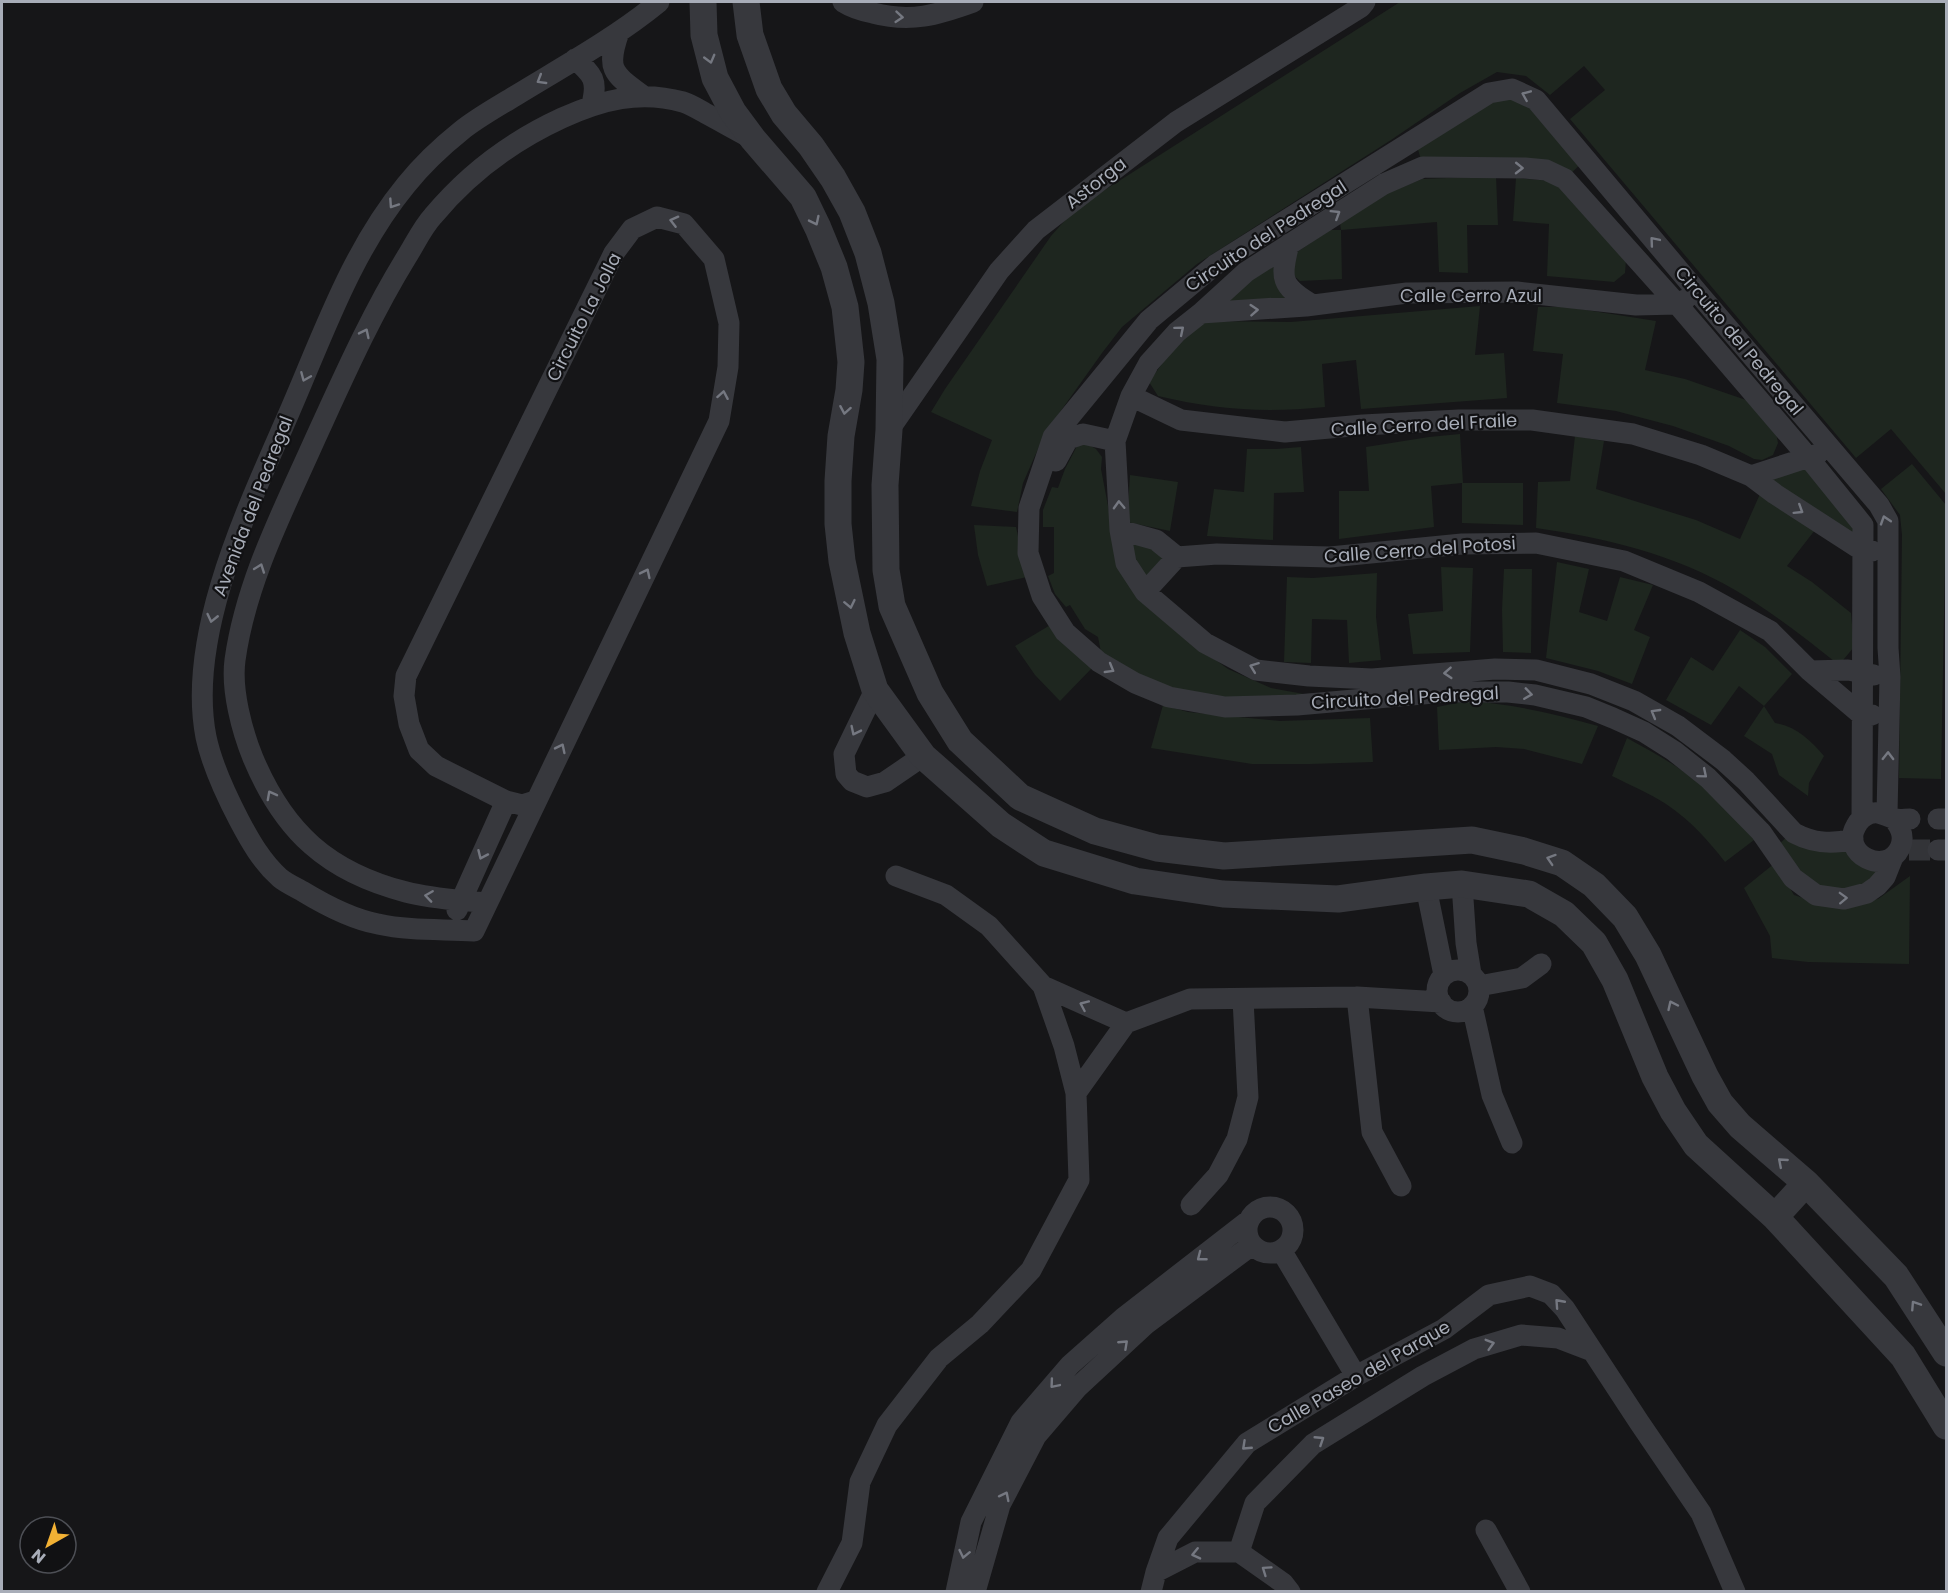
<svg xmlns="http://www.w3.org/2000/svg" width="1948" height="1593" viewBox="0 0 1948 1593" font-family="Poppins,sans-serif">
	<rect width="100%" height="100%" fill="#161618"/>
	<path fill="#1e261f" d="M1400,2H1946V494L1891,429L1856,458L1570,119L1605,90L1584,66L1550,95L1526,76L1497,72L1460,93L1391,140L1197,264L1122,327L1102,353L1045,433L1023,483L1017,512L971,506L980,471L992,440L931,412L945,389L1051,236L1075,209Z
		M1512,89L1586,159L1565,179L1423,167L1415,139Z
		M1496,176L1498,225H1467L1468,273L1439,272L1437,222L1341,230L1342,279L1300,281L1292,274L1294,254L1330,230H1341L1340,223L1380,196L1422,179Z
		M1516,178L1552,181L1560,184L1626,260L1625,273L1614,282L1547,276L1549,224L1513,221Z
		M1286,248L1302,299L1203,313Z
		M1480,306L1475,355L1504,353L1507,398L1361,409L1356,360L1322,364L1325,407C1265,413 1217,410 1158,396L1149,382L1169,354L1202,321L1291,322Z
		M1538,307H1567L1656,321L1645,370L1685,379L1746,400L1776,433L1778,443L1773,455L1762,460L1754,459L1729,446L1673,426L1616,411L1557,403L1563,354L1533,351Z
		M1460,434L1463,483H1523V525L1462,523V483L1431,486L1434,527L1339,539V491H1369L1366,447L1429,437Z
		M1575,436L1604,441L1596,489L1696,520L1740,539L1760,494L1815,530L1787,566L1812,582L1851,613L1854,647L1839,665C1805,638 1772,612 1735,590C1674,554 1605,538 1536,528L1538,482L1570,481Z
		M1088,444L1096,449L1102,457L1101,469L1114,537L1173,629L1228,669L1271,688L1320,697L1240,703L1171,691L1102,657L1098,637L1085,629L1070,605L1066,607L1055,594L1048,576L1054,573V527H1043V510L1052,487L1058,488L1065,469L1077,446Z
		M1301,447L1304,492L1274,493L1273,540L1207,536L1214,489L1244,492L1247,449H1276Z
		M1808,460L1862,524L1863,551L1753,478Z
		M1912,464L1946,505L1941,779L1899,778L1902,535L1900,515L1881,489Z
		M1130,475L1178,482L1170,531L1127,522Z
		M974,525L1016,527L1027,577L987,586L978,555Z
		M1120,531L1176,557L1144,589Z
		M1557,562L1589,569L1579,612L1607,621L1620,577L1653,585L1634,630L1650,637L1632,684L1598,671L1546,658Z
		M1441,567L1473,568L1470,652L1413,654L1408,614L1443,611Z
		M1504,569H1532L1531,653L1503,652L1502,610Z
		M1377,573L1376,617L1381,660L1349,663L1347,620L1312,619L1311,663L1284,662L1287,577L1313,578Z
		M1052,624L1092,668L1060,701L1035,675L1015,646Z
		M1740,630L1765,647L1792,674L1764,706L1775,723C1797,727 1810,740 1824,756L1809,783L1808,796L1779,775L1772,754L1744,736L1764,706L1739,686L1711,725L1666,700L1691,657L1713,671Z
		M1468,701C1513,704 1555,714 1598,726L1582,764L1524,749L1496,747L1439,750L1437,707Z
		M1163,705L1188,712L1280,721L1370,718L1373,762L1310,764H1252L1151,748Z
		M1627,738C1647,749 1666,759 1684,772C1711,791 1734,815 1758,837L1725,862C1708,840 1690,820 1666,804C1649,793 1630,785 1612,776Z
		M1789,835L1887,862L1865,889H1810L1779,844Z
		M1775,863L1794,895L1818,903L1845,904L1878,899L1910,876L1909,964L1808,962L1772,958L1770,936L1744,888Z"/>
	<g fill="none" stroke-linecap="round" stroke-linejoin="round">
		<path stroke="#333438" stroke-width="21" stroke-dasharray="21 10" stroke-linecap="butt" d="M1909,850H1938"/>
		<path stroke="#37383d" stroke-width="21" d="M843,2C851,7 863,11 873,13C911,23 937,15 973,2
			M619,32C606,69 612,73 642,95
			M575,59C593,75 598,80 592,104
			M1289,244C1280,278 1280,286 1313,305
			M1201,313L1306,306L1407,293L1517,292L1636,305L1677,304L1685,300
			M1131,396L1181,420L1285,432L1363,425L1459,420H1532L1633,434L1701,455L1751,476L1775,494L1863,551H1872
			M889,430L999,271L1036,230L1176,122L1361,7L1365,2
			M1056,461L1068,439L1083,434L1115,441
			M1751,476L1818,454
			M1120,530L1156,540L1177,557
			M1145,592L1177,557L1217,554L1330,557L1462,544L1536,543L1624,561L1699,592L1770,631L1810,671L1863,716L1872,715
			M1810,671L1848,670L1874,675
			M875,690L844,754L846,774L852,781L867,787L885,782L923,756
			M535,801L522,805L506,801L436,766L419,750L409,724L404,696L406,676L614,253L632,229L657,217L684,224L714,259L729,323L728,367L719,421L474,931C441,929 410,931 378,924C351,919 325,905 302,891C295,887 286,883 280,878C262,862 250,841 239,820C226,795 212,766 206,737C186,635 249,505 289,413C323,335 351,252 406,185C422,165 441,147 461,131C477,118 497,107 515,96C564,66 615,38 659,2
			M1887,814L1890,677L1888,648V521L1879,505L1699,294L1536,100L1512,89L1489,93L1215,265L1149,320L1053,437L1029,508L1028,553L1042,596L1065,632L1099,662L1135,683L1169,697L1225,707L1297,705L1445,692H1508L1535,695L1586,707L1613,718L1644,732L1674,751L1708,778L1761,832L1793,878L1816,895L1844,899L1867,893L1877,886L1885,877L1893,857
			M1894,819C1901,828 1905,837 1900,848C1886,877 1840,854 1856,826C1859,820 1864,816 1869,814C1880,810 1886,817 1896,819C1900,820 1905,819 1910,819
			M1938,819H1946
			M1853,839C1831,845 1813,843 1794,833L1746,781L1723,760L1678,726L1634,701L1591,684L1536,670L1495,669L1372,679L1309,676L1256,670L1205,643L1145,592L1126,563L1120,530L1115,441L1131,396L1149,363L1177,332L1201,313L1246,272L1384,184L1423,167L1525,168L1546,170L1565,179L1677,304L1808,457L1863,525L1862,818
			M1938,850H1946
			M1462,884L1466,943L1471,974
			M1426,887L1444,975
			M487,903C461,900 432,899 406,892C328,872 284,832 253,758C242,731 231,690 235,660C246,581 284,509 316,437C344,376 371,315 406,258C415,244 422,228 433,216C468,174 512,141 562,118C602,100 639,90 683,102C690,104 698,109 705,113C720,121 734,129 749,137
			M457,910L506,801
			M1437 991a21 21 0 1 1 42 0a21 21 0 1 1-42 0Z
			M1043,986L1126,1023
			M1479,986L1522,978L1541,964
			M1357,997L1372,1132L1401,1186
			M1472,1006L1492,1095L1512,1143
			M1076,1093L1126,1023L1190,999L1357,997L1441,1002
			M1191,1205L1218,1175L1237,1139L1248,1097L1243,999
			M1247 1230a23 23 0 1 1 46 0a23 23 0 1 1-46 0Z
			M1281,1250L1356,1376
			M1486,1530L1520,1592
			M1239,1552L1255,1503L1313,1444L1423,1376L1474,1349L1521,1335L1558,1338L1592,1351
			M1156,1572L1195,1552H1239L1283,1583L1290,1592
			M827,1592L852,1543L860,1482L887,1425L939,1358L980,1324L1031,1270L1079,1180L1076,1093L1064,1046L1043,986L989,926L946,895L896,876
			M956,1592L971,1522L1021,1422L1070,1365L1123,1318L1248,1221
			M975,1592L1000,1505L1036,1436L1078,1387L1146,1324L1252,1245
			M1151,1592L1156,1572L1168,1538L1247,1443L1356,1376L1444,1329L1489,1295L1530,1286L1551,1294L1565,1309L1639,1422L1701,1513L1735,1592"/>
		<path stroke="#37383d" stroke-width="27" d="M703,2L704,35L715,78L733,112L753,139L803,197L818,228L834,267L845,307L851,362L849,390L841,436L838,481V524L842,561L857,633L875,690L923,756L1001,825L1044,853L1135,881L1223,894L1338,899L1426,887L1462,884L1529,894L1564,914L1594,943L1615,980L1655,1077L1673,1111L1696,1145L1775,1217L1903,1356L1946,1426
			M746,2L750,35L769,89L784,114L811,146L833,178L852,212L868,253L881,303L890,359L889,430L885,485L886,570L892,606L930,693L960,741L1020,797L1095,831L1157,848L1224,856L1472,840L1524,851L1562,863L1594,885L1625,917L1648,955L1705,1076L1720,1103L1740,1126L1806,1183L1896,1276L1946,1353
			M1775,1217L1806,1183"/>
	</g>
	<defs><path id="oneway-chevron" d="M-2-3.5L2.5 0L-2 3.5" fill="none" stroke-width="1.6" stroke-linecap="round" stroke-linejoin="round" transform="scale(1.5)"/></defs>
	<g stroke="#757881">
		<use href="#oneway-chevron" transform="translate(899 17) rotate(5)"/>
		<use href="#oneway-chevron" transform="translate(710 59) rotate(75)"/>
		<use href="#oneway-chevron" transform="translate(541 80) rotate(149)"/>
		<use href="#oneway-chevron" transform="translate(1526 95) rotate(-157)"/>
		<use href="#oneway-chevron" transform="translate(1519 168) rotate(1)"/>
		<use href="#oneway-chevron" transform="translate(393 204) rotate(124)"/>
		<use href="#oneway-chevron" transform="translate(1336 214) rotate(-32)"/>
		<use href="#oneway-chevron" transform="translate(674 221) rotate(-166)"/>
		<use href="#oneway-chevron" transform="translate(815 221) rotate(64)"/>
		<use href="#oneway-chevron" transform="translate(1654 241) rotate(-130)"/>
		<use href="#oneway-chevron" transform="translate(1254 310) rotate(-4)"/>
		<use href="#oneway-chevron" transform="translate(1180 330) rotate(-40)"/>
		<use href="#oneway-chevron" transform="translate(365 333) rotate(-64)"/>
		<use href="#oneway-chevron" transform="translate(305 377) rotate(113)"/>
		<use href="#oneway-chevron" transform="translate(723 395) rotate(-80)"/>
		<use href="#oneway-chevron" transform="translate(845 410) rotate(100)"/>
		<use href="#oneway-chevron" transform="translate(1119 505) rotate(-92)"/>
		<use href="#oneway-chevron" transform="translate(1799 510) rotate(32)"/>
		<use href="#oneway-chevron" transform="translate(1885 520) rotate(-108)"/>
		<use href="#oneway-chevron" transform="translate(260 568) rotate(-70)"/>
		<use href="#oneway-chevron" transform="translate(646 573) rotate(-64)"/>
		<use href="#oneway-chevron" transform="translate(850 604) rotate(78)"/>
		<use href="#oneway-chevron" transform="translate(212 618) rotate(103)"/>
		<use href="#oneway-chevron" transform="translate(1254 667) rotate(-159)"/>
		<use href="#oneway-chevron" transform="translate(1110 669) rotate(30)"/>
		<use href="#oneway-chevron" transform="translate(1448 673) rotate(176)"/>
		<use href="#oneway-chevron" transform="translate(1528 694) rotate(8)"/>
		<use href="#oneway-chevron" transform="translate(1655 713) rotate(-150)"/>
		<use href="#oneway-chevron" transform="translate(855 731) rotate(116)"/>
		<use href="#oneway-chevron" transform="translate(561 748) rotate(-64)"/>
		<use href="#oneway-chevron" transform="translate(1888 756) rotate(-89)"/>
		<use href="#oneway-chevron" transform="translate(1703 774) rotate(40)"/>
		<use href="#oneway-chevron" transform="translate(271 795) rotate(-118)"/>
		<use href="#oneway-chevron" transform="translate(482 855) rotate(114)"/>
		<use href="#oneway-chevron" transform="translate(1551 859) rotate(-162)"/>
		<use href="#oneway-chevron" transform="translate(429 896) rotate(-172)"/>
		<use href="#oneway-chevron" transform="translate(1843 898) rotate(-2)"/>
		<use href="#oneway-chevron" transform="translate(1084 1005) rotate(-156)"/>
		<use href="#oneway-chevron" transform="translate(1672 1005) rotate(-115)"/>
		<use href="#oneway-chevron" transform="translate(1782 1162) rotate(-139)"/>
		<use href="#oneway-chevron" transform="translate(1201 1257) rotate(142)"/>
		<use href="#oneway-chevron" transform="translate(1559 1303) rotate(-132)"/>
		<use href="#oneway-chevron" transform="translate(1915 1305) rotate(-123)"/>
		<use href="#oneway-chevron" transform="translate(1124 1344) rotate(-43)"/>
		<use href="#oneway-chevron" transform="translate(1490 1344) rotate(-16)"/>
		<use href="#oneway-chevron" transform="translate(1054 1384) rotate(130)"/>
		<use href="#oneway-chevron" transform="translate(1320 1440) rotate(-33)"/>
		<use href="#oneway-chevron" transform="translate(1246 1446) rotate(137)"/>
		<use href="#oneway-chevron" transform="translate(1005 1496) rotate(-63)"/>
		<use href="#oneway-chevron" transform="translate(964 1554) rotate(102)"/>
		<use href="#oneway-chevron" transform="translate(1196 1554) rotate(167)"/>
		<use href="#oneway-chevron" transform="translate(1266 1570) rotate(-145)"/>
	</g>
	<g text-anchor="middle" stroke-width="4.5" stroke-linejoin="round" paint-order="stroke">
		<g font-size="18" fill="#a8adb8" stroke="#111113">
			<text transform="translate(1096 183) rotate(-38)" y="6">Astorga</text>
			<text transform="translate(1266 236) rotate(-33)" y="6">Circuito del Pedregal</text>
			<text x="1471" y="302">Calle Cerro Azul</text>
			<text transform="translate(584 317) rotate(-63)" y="6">Circuito La Jolla</text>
			<text transform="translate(1739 341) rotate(50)" y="6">Circuito del Pedregal</text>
			<text transform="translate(1424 425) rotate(-3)" y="6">Calle Cerro del Fraile</text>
			<text transform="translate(253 506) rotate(-69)" y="6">Avenida del Pedregal</text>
			<text transform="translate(1420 550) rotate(-4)" y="6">Calle Cerro del Potosi</text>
			<text transform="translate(1405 698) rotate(-3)" y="6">Circuito del Pedregal</text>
			<text transform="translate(1359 1377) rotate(-30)" y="6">Calle Paseo del Parque</text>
		</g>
	</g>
	<rect width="1948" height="1593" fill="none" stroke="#a8adb8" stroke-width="6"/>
	<g transform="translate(48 1545) rotate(220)"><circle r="28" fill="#111113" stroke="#4d4f55" stroke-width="1.5"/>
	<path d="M0-4.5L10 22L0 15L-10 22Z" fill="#f2b134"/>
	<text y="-9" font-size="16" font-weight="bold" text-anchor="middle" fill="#a8adb8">N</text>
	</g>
</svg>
